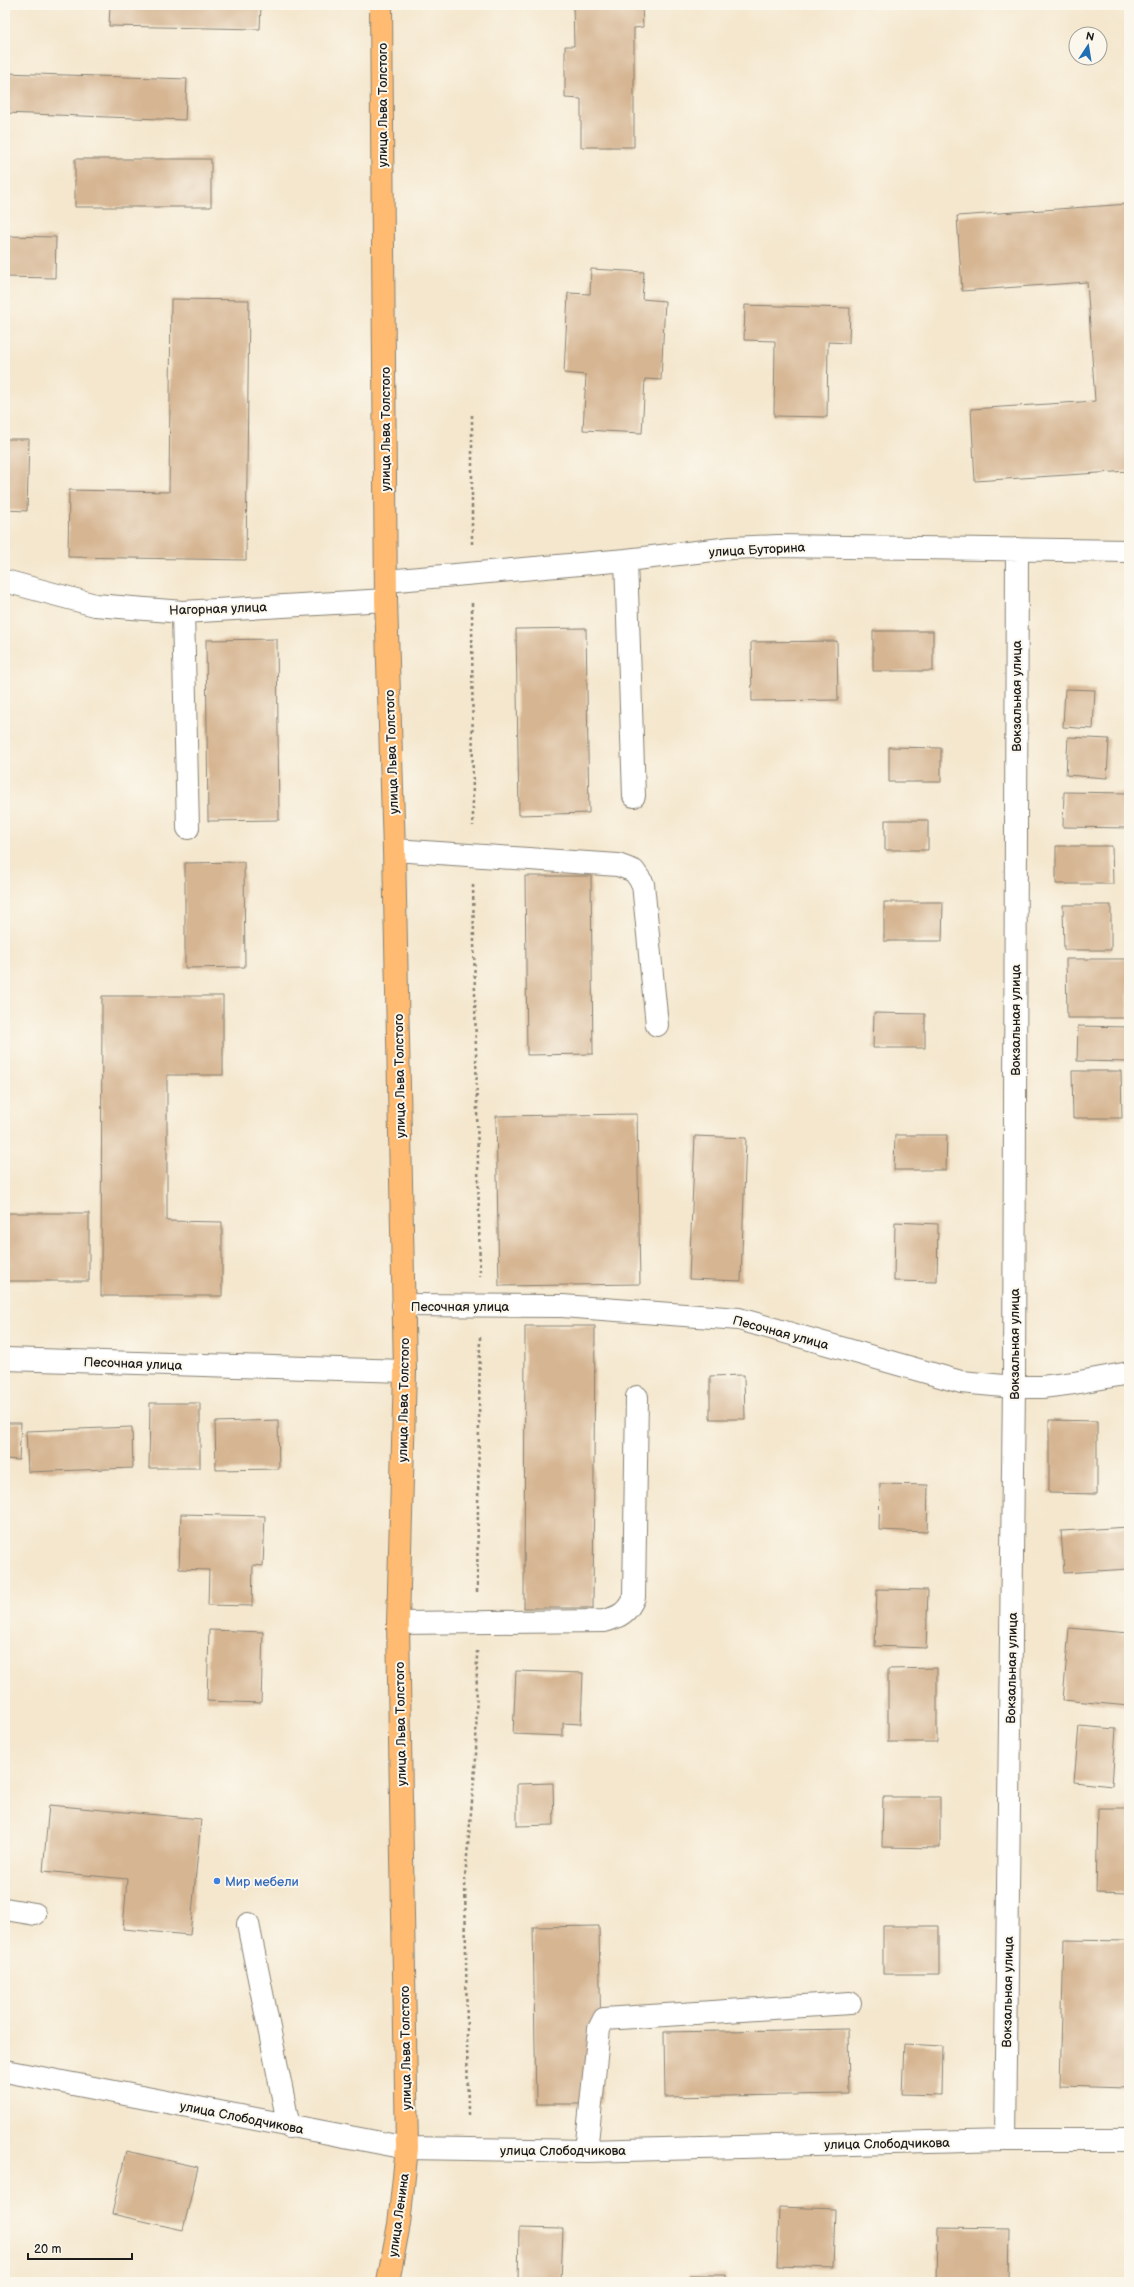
<svg xmlns="http://www.w3.org/2000/svg" width="1134" height="2287" viewBox="0 0 1134 2287" font-family="'Balsamiq Sans',sans-serif">
	<rect width="100%" height="100%" fill="#fbf7ec"/>
	<filter id="ink" filterUnits="userSpaceOnUse"><feTurbulence type="fractalNoise" baseFrequency=".025" numOctaves="2"/><feDisplacementMap in="SourceGraphic" scale="8" xChannelSelector="R" yChannelSelector="G"/><feConvolveMatrix kernelMatrix="1 2 1 2 8 2 1 2 1" color-interpolation-filters="sRGB"/></filter>
	<filter id="wash" filterUnits="userSpaceOnUse"><feTurbulence type="fractalNoise" baseFrequency=".012" numOctaves="4" result="noise"/><feDisplacementMap in="SourceGraphic" scale="16" xChannelSelector="R" yChannelSelector="G"/><feGaussianBlur stdDeviation="0.9" result="paint"/><feColorMatrix in="noise" values="0 0 0 0 0 0 0 0 0 0 0 0 0 0 0 0 0 1.4 0 .05"/><feComposite in="paint" operator="in"/></filter>
	<g filter="url(#wash)">
		<rect width="100%" height="100%" fill="#f4e7ce"/>
		<g id="blocks">
			<path fill="#d6b592" d="M110,5H261L260,29L109,26Z
				M573,5H642L643,27L634,28V147H581V99L565,98V46H574Z
				M5,73L187,79L185,120L5,113Z
				M75,159H211V207H75Z
				M1129,204V471L975,481L971,409L1095,401L1087,282L962,291L957,216Z
				M5,236L56,237L55,278L5,277Z
				M591,269L644,272L642,299L665,301L661,380L645,379L642,433L583,430L586,375L564,373L568,293L590,294Z
				M171,299L249,300L246,560L68,557L69,490L169,492Z
				M745,305L850,308L849,343L828,342L827,417L774,416L775,341L744,340Z
				M5,439H29L27,511L5,510Z
				M586,628L589,813L519,815L516,629Z
				M873,631H933V671H873Z
				M277,639L279,820L208,821L206,640Z
				M837,641L838,700L752,701L751,642Z
				M1065,689L1095,690L1093,729L1063,727Z
				M1068,737L1109,739L1107,778L1066,775Z
				M889,747L941,748V782H889Z
				M1064,792L1129,793V828L1063,827Z
				M885,820H928V850H885Z
				M1056,846H1112L1113,884H1056Z
				M244,862L245,967L185,968V863Z
				M525,876H591L593,1054L527,1055Z
				M884,902H943L942,941H884Z
				M1063,905H1111V950H1064Z
				M1066,959H1128V1018H1067Z
				M102,996H223V1075H167V1221L222,1222V1296H101Z
				M874,1013L925,1014V1048H873Z
				M1078,1026L1129,1027V1062L1077,1061Z
				M1072,1071H1121L1122,1118H1073Z
				M637,1114L640,1284L499,1286L496,1116Z
				M895,1135H947L946,1170H894Z
				M695,1136L746,1138L741,1281L689,1279Z
				M5,1213H89V1281H5Z
				M895,1222L938,1224L937,1282L894,1281Z
				M525,1326H595L593,1608H524Z
				M744,1375L745,1419H710V1376Z
				M150,1403H200V1468H149Z
				M278,1420L279,1469L216,1470L215,1422Z
				M1049,1420L1097,1421V1494L1049,1493Z
				M5,1423H21L19,1460L5,1459Z
				M132,1427L133,1468L28,1472L26,1431Z
				M880,1484L928,1485L927,1532L879,1530Z
				M181,1514L265,1516L263,1566L253,1565L252,1606L208,1605L209,1570L179,1569Z
				M1129,1527V1569L1064,1573L1061,1531Z
				M877,1589L928,1590L926,1648L875,1646Z
				M1069,1628L1129,1633V1706L1063,1700Z
				M209,1630L263,1632L261,1703L207,1701Z
				M937,1668V1742H888V1669Z
				M516,1671L583,1673L581,1724L563,1723V1736L513,1734Z
				M1079,1726L1116,1729L1112,1786L1074,1782Z
				M553,1783L554,1825L517,1826V1784Z
				M883,1797H940V1848L882,1847Z
				M49,1805L201,1819L190,1935L123,1929L127,1879L43,1871Z
				M1098,1808H1129V1893L1096,1892Z
				M599,1926L602,2104H536L533,1927Z
				M883,1926H939V1974H883Z
				M1064,1940L1129,1941L1127,2046H1129V2072H1127L1126,2088L1060,2086Z
				M848,2029L849,2094L665,2097L664,2032Z
				M904,2044L942,2046L941,2095L902,2094Z
				M126,2151L198,2167L183,2230L112,2214Z
				M779,2207L835,2209L833,2268L777,2266Z
				M519,2228L563,2229L561,2282H518Z
				M938,2228L1010,2229L1009,2282H937Z
				M689,2275H726V2282H689Z"/>
		</g>
	</g>
	<g filter="url(#ink)">
		<use href="#blocks" fill-opacity="0" stroke="#888275" stroke-width="1"/>
		<g fill="none" stroke-linecap="round" stroke-linejoin="round">
			<g stroke="#888275" stroke-width="24">
				<path id="minor" d="M626,560L634,796
					M5,581L95,605L183,612L386,600
					M386,581L626,560L731,548L778,546L1129,551
					M183,612L188,828
					M394,850L618,865L634,871L643,884L657,1025
					M403,1305L562,1306L739,1319L961,1382L1014,1387H1042L1074,1383L1129,1373
					M5,1359L405,1371
					M398,1623L604,1621C620,1617 628,1612 634,1597L637,1397
					M5,1909L35,1914
					M248,1924L289,2127
					M5,2071L407,2148L586,2151L1005,2140H1129
					M1005,2140L1014,1387L1017,549
					M586,2151L599,2029L604,2019L850,2003"/>
			</g>
			<g stroke="#888275" stroke-width="24">
				<path id="major" d="M381,5L386,600L394,850L405,1371L398,1623L407,2148L399,2224L388,2282"/>
			</g>
			<path stroke="#888275" stroke-width="2.5" stroke-dasharray="3 3" stroke-linecap="butt" d="M472,415V544
				M472,603L473,826
				M473,885L480,1276
				M477,1592L480,1335
				M468,2115L465,1878L476,1758L477,1651"/>
			<use href="#minor" stroke="#fff" stroke-width="22"/>
			<use href="#major" stroke="#febb71" stroke-width="22"/>
		</g>
	</g>
	<circle fill="#3f7fe0" stroke="#fbf7ec" stroke-width="1.5" cx="217" cy="1881" r="4"/>
	<g text-anchor="middle" stroke-width="4" stroke-linejoin="round" paint-order="stroke">
		<g font-size="13" fill="#1c1c1c" stroke="#fbf7ec">
			<text transform="translate(382 105) rotate(-90)" y="5">улица Льва Толстого</text>
			<text transform="translate(385 429) rotate(-90)" y="5">улица Льва Толстого</text>
			<text transform="translate(757 549) rotate(-3)" y="5">улица Буторина</text>
			<text transform="translate(218 608) rotate(-2)" y="5">Нагорная улица</text>
			<text transform="translate(1016 696) rotate(-90)" y="5">Вокзальная улица</text>
			<text transform="translate(391 752) rotate(-92)" y="5">улица Льва Толстого</text>
			<text transform="translate(1015 1020) rotate(-90)" y="5">Вокзальная улица</text>
			<text transform="translate(399 1076) rotate(-91)" y="5">улица Льва Толстого</text>
			<text x="460" y="1311">Песочная улица</text>
			<text transform="translate(781 1332) rotate(15)" y="5">Песочная улица</text>
			<text transform="translate(1014 1344) rotate(-90)" y="5">Вокзальная улица</text>
			<text transform="translate(133 1363) rotate(2)" y="5">Песочная улица</text>
			<text transform="translate(403 1400) rotate(-89)" y="5">улица Льва Толстого</text>
			<text transform="translate(1011 1668) rotate(-89)" y="5">Вокзальная улица</text>
			<text transform="translate(400 1724) rotate(-91)" y="5">улица Льва Толстого</text>
			<text transform="translate(1007 1992) rotate(-89)" y="5">Вокзальная улица</text>
			<text transform="translate(405 2048) rotate(-91)" y="5">улица Льва Толстого</text>
			<text transform="translate(242 2117) rotate(11)" y="5">улица Слободчикова</text>
			<text transform="translate(887 2143) rotate(-1)" y="5">улица Слободчикова</text>
			<text x="563" y="2155">улица Слободчикова</text>
			<text transform="translate(398 2215) rotate(-82)" y="5">улица Ленина</text>
		</g>
		<g font-size="13" fill="#366cbe" stroke="#fbf7ec" text-anchor="start">
			<text x="225" y="1886">Мир мебели</text>
		</g>
	</g>
	<rect width="1134" height="2287" fill="none" stroke="#fbf7ec" stroke-width="20"/>
	<g transform="translate(1088 46) rotate(12)"><circle r="19" fill="#fbf7ec" stroke="#a29f99"/>
	<path d="M0-3L7 15L0 10L-7 15Z" fill="#1f6fb2"/>
	<text y="-6" font-size="11" font-weight="bold" text-anchor="middle" fill="#1c1c1c">N</text>
	</g>
	<path d="M28 2253v6h104v-6" fill="none" stroke="#1c1c1c" stroke-width="2"/>
	<text x="34" y="2253" font-size="12" fill="#1c1c1c" stroke="#fbf7ec" stroke-width="3" paint-order="stroke">20 m</text>
</svg>
